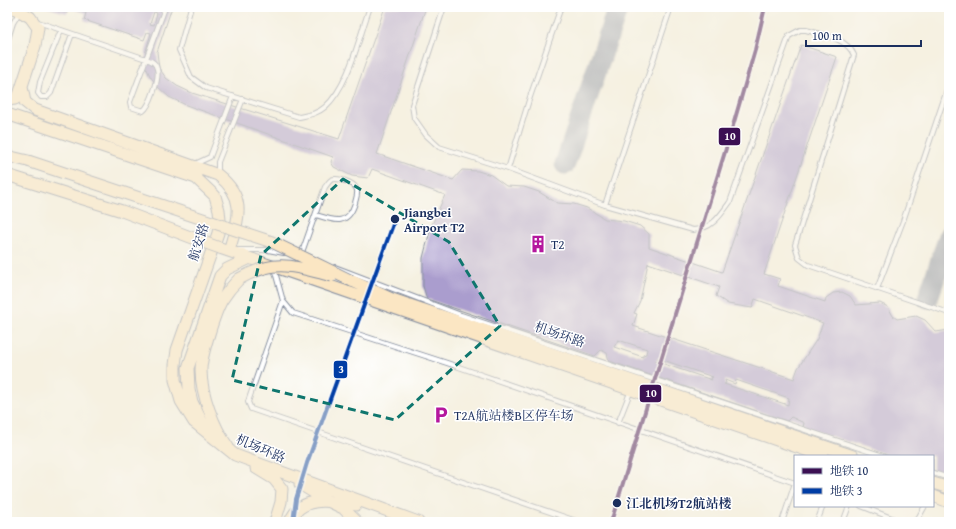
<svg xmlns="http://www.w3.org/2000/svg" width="956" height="529" viewBox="0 0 956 529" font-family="'Gentium Book Plus','Noto Serif SC',serif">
	<rect width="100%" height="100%" fill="#fff"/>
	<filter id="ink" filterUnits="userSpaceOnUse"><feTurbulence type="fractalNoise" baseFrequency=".025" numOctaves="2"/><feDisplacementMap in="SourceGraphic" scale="8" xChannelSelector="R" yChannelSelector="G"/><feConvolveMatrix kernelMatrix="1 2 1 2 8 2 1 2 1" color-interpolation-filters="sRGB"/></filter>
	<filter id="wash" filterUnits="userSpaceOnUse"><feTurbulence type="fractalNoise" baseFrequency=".012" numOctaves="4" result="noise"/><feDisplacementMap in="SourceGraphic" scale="16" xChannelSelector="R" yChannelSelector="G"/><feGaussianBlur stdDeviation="0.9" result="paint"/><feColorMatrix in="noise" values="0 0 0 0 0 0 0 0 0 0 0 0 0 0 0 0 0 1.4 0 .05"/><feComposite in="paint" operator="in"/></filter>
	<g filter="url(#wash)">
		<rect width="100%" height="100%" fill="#f5f1e1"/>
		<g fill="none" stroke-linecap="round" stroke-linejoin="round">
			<path stroke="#8890a0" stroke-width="21" d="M565,164L618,7
				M928,298L949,236"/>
		</g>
		<g id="blocks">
			<path fill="#aa9dce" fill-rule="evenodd" d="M45,7H172L157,52L159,68L166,78L177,86L192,93L339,139L385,7H426L377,154L453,180L462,170L478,171L491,175L506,186L524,187L539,192L557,203L574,204L587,208L605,219L624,221L640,226L649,234V247L722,272L801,45L837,57L764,274L780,279L778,286L825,302L826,298L833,293L842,292L850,296L856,305L880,303L888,307L893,316L897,319L916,316L925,320L936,332L949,330V476L933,470V456H891L803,427L804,423L791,417L787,421L609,361L607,353L601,350L595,356L427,299L423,286V258L431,227L445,195L372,169L368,178L352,176L334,167L331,162L333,157L186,105L169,97L158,87L150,76L145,65L146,51L151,33L147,32L144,40L84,20L86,13L69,8L67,13ZM154,12L157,13L154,25L150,24ZM648,263L719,287L716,296L728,304L752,308L755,299L823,323L817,339L798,368L794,379L633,326L637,314L634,313L640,301ZM618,340L647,349L646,354L643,355V357L614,347ZM657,358L713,377L711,378L712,380L655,361L658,360ZM725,380L735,384L736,380L789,398L788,405L724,384L726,383Z"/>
		</g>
	</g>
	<g filter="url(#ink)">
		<use href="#blocks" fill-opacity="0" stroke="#8890a0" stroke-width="1"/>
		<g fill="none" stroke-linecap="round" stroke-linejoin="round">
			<g stroke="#8890a0" stroke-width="6">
				<path id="lane" d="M191,7L179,50L191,77L206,88L299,117C308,115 317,114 325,107C349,86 359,37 370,7
					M444,7L412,105L414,118L426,135L439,147L508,169L605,205L693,230C712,229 720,216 730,202L789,36L800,30H806C823,35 846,37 854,55L795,245L799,258L808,265L949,313
					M38,22L146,59C152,61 156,63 157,69C160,78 150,106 143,111L131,107L130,102L165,8
					M61,30L40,82L38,93L41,97H47L51,93L72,34
					M7,42L13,23L19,13
					M195,164L210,157L233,96
					M508,169L529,100L561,7
					M218,175V162L243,99
					M605,205L671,7
					M237,250H268L284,253
					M301,255L325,187C327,185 329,181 331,180C337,177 353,182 356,188C359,192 356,198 355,203C348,226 335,221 316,215
					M335,267L461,315L883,456
					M274,268L283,301L293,313L447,363L795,483
					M877,289L903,221L949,84
					M283,301L250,396L248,402L251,409L579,522
					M618,423L631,390
					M933,473L949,478
					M861,506L902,522
					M782,522L795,483
					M817,522L823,506
					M843,522L849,506
					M916,522L925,506"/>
			</g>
			<g stroke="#8890a0" stroke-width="13">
				<path id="secondary" d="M22,87L25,102L35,110L218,175C248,199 238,219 229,251
					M7,100L15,99L19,95L35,46L38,28L30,17L12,7
					M7,114L196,178L215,196L219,210L220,220L218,233L177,350L175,365V380L181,401L194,422L235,455L418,522
					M7,156L28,161
					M7,175L122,211L206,243
					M220,248L823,456
					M352,281L392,299L853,456
					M207,432L192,402L189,389L188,368L220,276L227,269L248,259
					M228,447C214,428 201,394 201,370C201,356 215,312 222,300C227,292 233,285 239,279
					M256,468L274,479L282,489L281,502L275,522
					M933,483L949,488
					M300,484L326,500L343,508L357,522
					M933,496L949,502
					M290,522C300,494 332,501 356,505"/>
			</g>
			<use href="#lane" stroke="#fff" stroke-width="4"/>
			<use href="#secondary" stroke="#fbe6c3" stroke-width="11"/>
			<g stroke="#8890a0" stroke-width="13" stroke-linecap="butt">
				<path id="secondary-bridge" d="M28,161L272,242L352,281
					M206,243L220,248
					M239,279C276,258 293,266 332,276"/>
			</g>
			<use href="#secondary-bridge" stroke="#fbe6c3" stroke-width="11"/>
			<g stroke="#fff" stroke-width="7">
				<path id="metro-1" d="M611,522L732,129L755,50L765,7"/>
			</g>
			<g stroke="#fff" stroke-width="7">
				<path id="metro-2" d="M293,522L296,499L307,463L395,219"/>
			</g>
			<use href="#metro-1" stroke="#3c1053" stroke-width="4"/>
			<use href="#metro-2" stroke="#003da5" stroke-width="4"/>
		</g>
	</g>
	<path d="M0 0H956V529H0ZM343,179L449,242L500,326L395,420L232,380L261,255Z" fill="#f5f1e1" fill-opacity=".55" fill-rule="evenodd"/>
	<path fill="none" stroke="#0f766e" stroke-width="3" stroke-dasharray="8 5" stroke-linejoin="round" d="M343,179L449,242L500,326L395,420L232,380L261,255Z"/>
	<defs>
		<g id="building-bare" transform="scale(1.38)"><path d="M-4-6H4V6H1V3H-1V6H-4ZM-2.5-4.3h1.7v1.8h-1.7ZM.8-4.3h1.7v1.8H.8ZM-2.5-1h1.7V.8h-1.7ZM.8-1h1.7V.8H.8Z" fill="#b5179e" stroke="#fff" stroke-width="2.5" paint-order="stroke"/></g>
		<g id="parking-bare" transform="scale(1.38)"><path d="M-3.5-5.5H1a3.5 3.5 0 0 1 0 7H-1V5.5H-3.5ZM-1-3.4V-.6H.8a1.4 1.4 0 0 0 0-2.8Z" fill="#b5179e" stroke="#fff" stroke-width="2.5" paint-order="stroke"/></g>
	</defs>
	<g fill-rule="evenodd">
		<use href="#building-bare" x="538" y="244"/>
		<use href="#parking-bare" x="441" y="415"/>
	</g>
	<g fill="#1b2f5e" stroke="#fff" stroke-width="1.5">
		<circle cx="395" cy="219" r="5"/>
		<circle cx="617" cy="503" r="5"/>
	</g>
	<g text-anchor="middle" stroke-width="3" stroke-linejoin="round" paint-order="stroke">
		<g font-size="13" font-weight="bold" fill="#1b2f5e" stroke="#fff" text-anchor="start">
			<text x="404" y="217">Jiangbei<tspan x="404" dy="15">Airport T2</tspan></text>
			<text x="626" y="508">江北机场T2航站楼</text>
		</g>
		<g font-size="13" fill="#1b2f5e" stroke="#fff">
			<text transform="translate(198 242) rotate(-73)" y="5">航安路</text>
			<text transform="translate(560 334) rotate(19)" y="5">机场环路</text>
			<text transform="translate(261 448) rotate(23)" y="5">机场环路</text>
		</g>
		<g font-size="13" fill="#1b2f5e" stroke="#fff" text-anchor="start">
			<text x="551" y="249">T2</text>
			<text x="454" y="420">T2A航站楼B区停车场</text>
		</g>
	</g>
	<g stroke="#fff" stroke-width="1.5">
		<rect x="718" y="127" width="23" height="19" rx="4" fill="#3c1053"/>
		<rect x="333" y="360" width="15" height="19" rx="4" fill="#003da5"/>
		<rect x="639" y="384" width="23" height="19" rx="4" fill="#3c1053"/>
	</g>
	<g font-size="11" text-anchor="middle" font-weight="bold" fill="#fff">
		<text x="730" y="140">10</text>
		<text x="341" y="373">3</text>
		<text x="651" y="397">10</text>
	</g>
	<rect width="956" height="529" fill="none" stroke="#fff" stroke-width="24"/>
	<rect x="794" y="455" width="140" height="52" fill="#ffffff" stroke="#a4acbf"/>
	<rect x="802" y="468" width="20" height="6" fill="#3c1053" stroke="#a4acbf"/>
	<text x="830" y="475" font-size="12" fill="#1b2f5e">地铁 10</text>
	<rect x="802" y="488" width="20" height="6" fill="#003da5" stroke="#a4acbf"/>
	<text x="830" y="495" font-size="12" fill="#1b2f5e">地铁 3</text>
	<path d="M806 40v6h115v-6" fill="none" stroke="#1b2f5e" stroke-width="2"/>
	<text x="812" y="40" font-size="12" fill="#1b2f5e" stroke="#ffffff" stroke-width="3" paint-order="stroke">100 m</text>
</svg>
